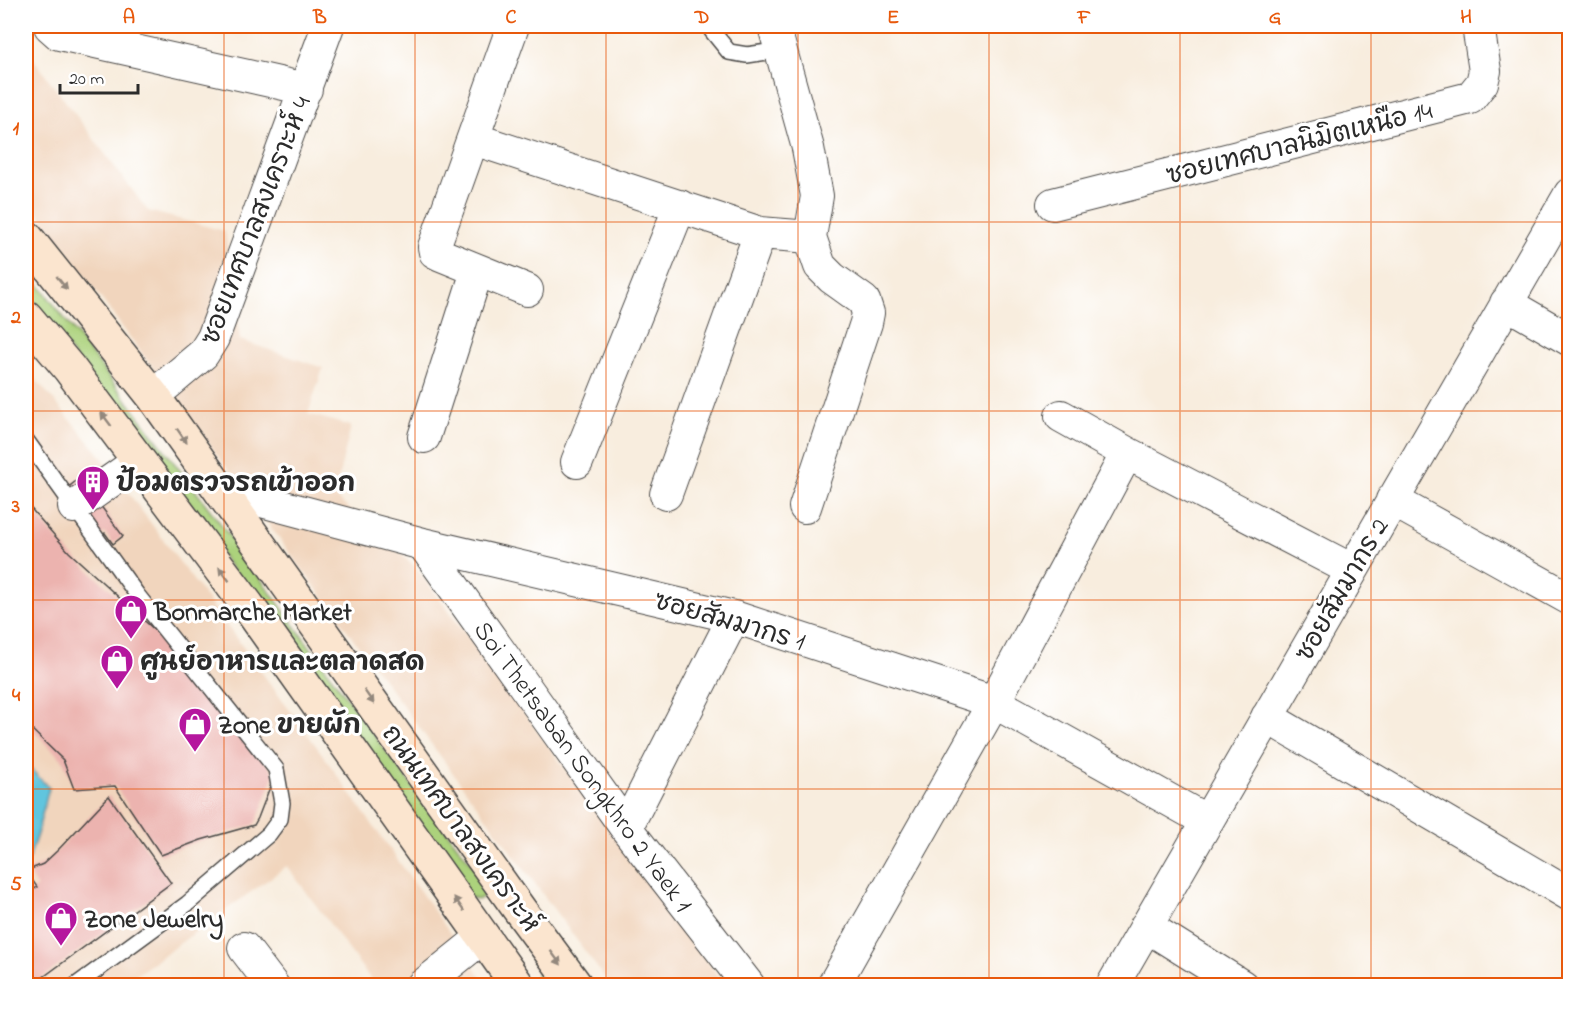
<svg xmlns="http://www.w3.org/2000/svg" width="1595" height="1011" viewBox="0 0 1595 1011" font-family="'Indie Flower','Playpen Sans Thai',sans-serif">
	<rect width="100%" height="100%" fill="#fff"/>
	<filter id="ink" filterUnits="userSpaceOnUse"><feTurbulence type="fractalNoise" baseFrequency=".0167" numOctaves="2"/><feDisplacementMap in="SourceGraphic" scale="12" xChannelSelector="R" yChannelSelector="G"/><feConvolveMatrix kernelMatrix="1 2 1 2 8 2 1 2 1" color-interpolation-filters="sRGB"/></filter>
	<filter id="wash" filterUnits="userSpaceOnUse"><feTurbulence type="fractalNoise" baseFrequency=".008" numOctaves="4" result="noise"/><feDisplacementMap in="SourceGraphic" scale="24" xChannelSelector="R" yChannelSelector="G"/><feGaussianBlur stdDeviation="1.35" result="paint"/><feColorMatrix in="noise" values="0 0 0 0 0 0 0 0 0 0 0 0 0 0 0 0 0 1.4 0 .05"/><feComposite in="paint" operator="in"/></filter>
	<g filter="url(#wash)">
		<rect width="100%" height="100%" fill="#f8edde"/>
		<path fill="#f1d5bd" d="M26,49L148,211L225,231L240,340L323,368L308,414L351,426L334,496L416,567L725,985H610L26,197Z
			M26,368L98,452L317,747L487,985H375L287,866L122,985H26Z"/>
		<path fill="#acd27b" stroke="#6c7e53" stroke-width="1.5" d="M26,268L220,523L382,746L479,874L487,886L486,895L478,900L469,897L124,420L26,295Z
			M539,970L552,973L560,985H538L536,978Z"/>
		<path fill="#60c5de" stroke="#467884" stroke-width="1.5" d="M26,764L49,788L37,834L26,868Z"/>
		<g id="blocks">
			<path fill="#ecb3af" d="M80,478L123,536L113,544L105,533L100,536L66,489Z
				M26,503L69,552L181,654L275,774L258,818L254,825L201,840L161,855L115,786L74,789L63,760L26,724Z
				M109,796L171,883L31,986H26V895L37,887L26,871L43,864L58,850Z"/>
		</g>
	</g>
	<g filter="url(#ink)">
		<use href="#blocks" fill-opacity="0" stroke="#4a4846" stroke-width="1.5"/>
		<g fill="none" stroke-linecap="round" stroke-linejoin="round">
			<g stroke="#4a4846" stroke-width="18">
				<path id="lane" d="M711,26L712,31L729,52L747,55L781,50
					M26,440L138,596L276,769L282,803L280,819L269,834L187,904L75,986"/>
			</g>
			<g stroke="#4a4846" stroke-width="34">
				<path id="street" d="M50,26L59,34L306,89
					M513,26L434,247L435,252L441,255L527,290
					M774,26L808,148L817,196L810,237L820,266L832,278L864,301L868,313L866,323L805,507
					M474,139L760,233L810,237
					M1053,204L1470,98L1482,83L1485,71L1478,26
					M1506,303L1570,340
					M153,396L203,354L213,338L328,26
					M1061,416L1127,453L1352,570
					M424,437L477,271
					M577,462L680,206
					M666,494L760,233
					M225,497L258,500L423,544L734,617L994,702L1207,821
					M1392,500L1570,599
					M74,507L139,461
					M423,544L626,828L749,986
					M1267,717L1570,895
					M626,828L734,617
					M1146,926L1242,986
					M244,948L273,986
					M422,986L483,937
					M833,986L994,702L1127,453
					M1112,986L1570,194"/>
			</g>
			<g stroke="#4a4846" stroke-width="36">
				<path id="secondary" d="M26,237L153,396L519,909L576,986
					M26,317L69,368L248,606L518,986"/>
			</g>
			<use href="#lane" stroke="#fff" stroke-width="15"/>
			<use href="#street" stroke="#fff" stroke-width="32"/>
			<use href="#secondary" stroke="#fbe5cf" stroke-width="33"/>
		</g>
		<defs><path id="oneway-solid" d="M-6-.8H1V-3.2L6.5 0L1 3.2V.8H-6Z" transform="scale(1.5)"/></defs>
		<g fill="#93887d">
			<use href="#oneway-solid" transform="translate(62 283) rotate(51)"/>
			<use href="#oneway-solid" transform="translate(106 419) rotate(-127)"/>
			<use href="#oneway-solid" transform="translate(182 436) rotate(55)"/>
			<use href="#oneway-solid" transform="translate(224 574) rotate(-127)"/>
			<use href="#oneway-solid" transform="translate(369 697) rotate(55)"/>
			<use href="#oneway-solid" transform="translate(459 904) rotate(-125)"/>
			<use href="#oneway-solid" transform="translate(556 958) rotate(53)"/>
		</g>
	</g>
	<path fill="none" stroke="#e8590c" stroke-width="1.5" stroke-opacity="0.55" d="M224,26V986M415,26V986M606,26V986M798,26V986M989,26V986M1180,26V986M1371,26V986M26,222H1570M26,411H1570M26,600H1570M26,789H1570"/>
	<defs>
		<g id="building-pin" transform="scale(1.725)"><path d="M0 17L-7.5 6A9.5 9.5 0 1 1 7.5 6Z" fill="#b5179e" stroke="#fff"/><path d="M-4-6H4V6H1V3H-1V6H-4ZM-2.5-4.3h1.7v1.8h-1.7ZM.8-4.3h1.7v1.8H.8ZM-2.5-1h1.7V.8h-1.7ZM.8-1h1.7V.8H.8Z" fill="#fff"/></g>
		<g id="shop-pin" transform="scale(1.725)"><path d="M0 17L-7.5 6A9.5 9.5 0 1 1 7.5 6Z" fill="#b5179e" stroke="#fff"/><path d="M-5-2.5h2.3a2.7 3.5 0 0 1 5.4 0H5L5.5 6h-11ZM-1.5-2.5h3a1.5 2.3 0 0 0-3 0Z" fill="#fff"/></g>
	</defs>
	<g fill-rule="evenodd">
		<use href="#building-pin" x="93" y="482"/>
		<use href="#shop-pin" x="131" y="611"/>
		<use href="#shop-pin" x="117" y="661"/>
		<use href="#shop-pin" x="195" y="724"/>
		<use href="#shop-pin" x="61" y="918"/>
	</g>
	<g text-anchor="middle" stroke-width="6" stroke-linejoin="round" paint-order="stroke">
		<g font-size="26" fill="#2b2b2b" stroke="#fff">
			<text transform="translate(1299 142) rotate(-14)" y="9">ซอยเทศบาลนิมิตเหนือ 14</text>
			<text transform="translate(255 220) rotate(-69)" y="9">ซอยเทศบาลสงเคราะห์ 4</text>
			<text transform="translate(1341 589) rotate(-60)" y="9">ซอยสัมมากร 2</text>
			<text transform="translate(730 620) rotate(16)" y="9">ซอยสัมมากร 1</text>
			<text transform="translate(584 766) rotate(54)" y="9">Soi Thetsaban Songkhro 2 Yaek 1</text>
			<text transform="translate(462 828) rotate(54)" y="9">ถนนเทศบาลสงเคราะห์</text>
		</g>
		<g font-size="26" font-weight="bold" fill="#2b2b2b" stroke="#fff" text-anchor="start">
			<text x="116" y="491">ป้อมตรวจรถเข้าออก</text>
			<text x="154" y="620">Bonmarche Market</text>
			<text x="140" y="670">ศูนย์อาหารและตลาดสด</text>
			<text x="218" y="733">Zone ขายผัก</text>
			<text x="84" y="927">Zone Jewelry</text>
		</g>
	</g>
	<rect width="1595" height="1011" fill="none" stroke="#fff" stroke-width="66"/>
	<path d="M60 84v9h78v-9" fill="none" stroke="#2b2b2b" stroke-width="3"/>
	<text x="69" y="84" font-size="18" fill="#2b2b2b" stroke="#ffffff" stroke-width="4.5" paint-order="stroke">20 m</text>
	<rect x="33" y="33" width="1529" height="945" fill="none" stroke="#e8590c" stroke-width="2"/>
	<g font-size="20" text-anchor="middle" font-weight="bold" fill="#e8590c">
		<text x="129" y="23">A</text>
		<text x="320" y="23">B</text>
		<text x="511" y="23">C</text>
		<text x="702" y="23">D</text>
		<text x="893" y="23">E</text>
		<text x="1084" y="23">F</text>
		<text x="1275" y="23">G</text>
		<text x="1466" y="23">H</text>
		<text x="16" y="134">1</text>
		<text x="16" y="323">2</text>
		<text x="16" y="512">3</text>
		<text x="16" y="701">4</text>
		<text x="16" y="890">5</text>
	</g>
</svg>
